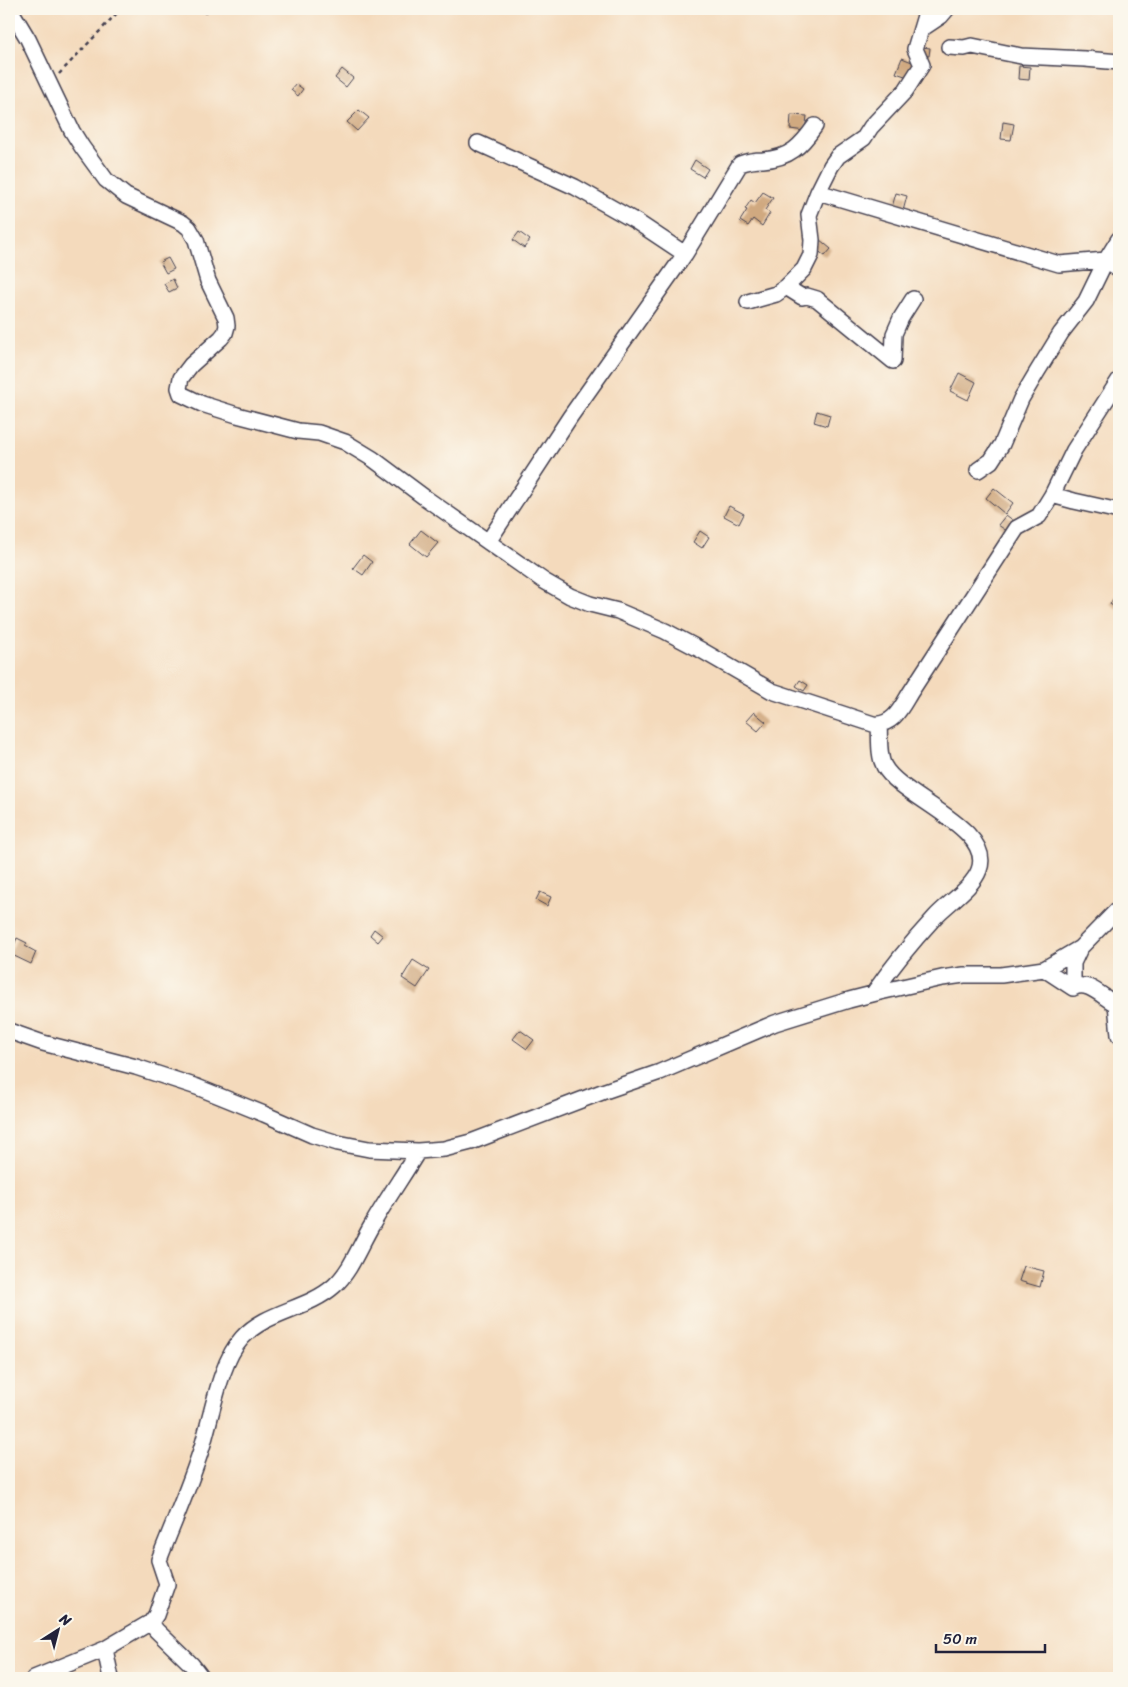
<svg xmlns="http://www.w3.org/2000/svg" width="1128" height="1687" viewBox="0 0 1128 1687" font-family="Sriracha,sans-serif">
	<rect width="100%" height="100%" fill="#fbf7ec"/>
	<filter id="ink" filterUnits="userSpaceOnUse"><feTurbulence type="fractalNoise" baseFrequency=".02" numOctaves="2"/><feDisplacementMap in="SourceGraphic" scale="10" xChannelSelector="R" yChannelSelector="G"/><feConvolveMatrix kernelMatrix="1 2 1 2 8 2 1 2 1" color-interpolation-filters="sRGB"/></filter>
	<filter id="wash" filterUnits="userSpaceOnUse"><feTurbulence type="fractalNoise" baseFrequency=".0096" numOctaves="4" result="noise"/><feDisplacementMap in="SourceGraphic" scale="20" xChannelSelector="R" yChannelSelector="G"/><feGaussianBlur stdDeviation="1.12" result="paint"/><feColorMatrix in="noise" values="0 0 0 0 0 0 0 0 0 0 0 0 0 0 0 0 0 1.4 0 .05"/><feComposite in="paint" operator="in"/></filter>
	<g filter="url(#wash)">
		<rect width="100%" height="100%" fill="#f4dabc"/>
		<g id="blocks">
			<path fill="#d0a980" d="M922,47L930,48L929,56L921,55Z
				M902,58L917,64L911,78L896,73Z
				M1019,66L1030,67L1029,80L1018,79Z
				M342,69L353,78L346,87L335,78Z
				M296,84L303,89L298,96L291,90Z
				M359,110L369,118L357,131L347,122Z
				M791,115L807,116L805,131L790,129Z
				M1003,122L1014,124L1011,140L1001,139Z
				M695,160L708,169L703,177L690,169Z
				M763,192L773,198L765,210L770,213L762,226L753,219L748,226L740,221L747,210L745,209L751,200L755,203Z
				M896,193L907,196L903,211L892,207Z
				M519,232L530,240L524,248L513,240Z
				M819,239L831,249L825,256L813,247Z
				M168,258L174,269L166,273L160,262Z
				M173,279L177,288L169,292L164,284Z
				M959,373L976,382L968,400L950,391Z
				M817,411L830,415L827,426L814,422Z
				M994,488L1013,503L1005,514L986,498Z
				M729,506L744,514L739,524L724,516Z
				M1006,515L1014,521L1007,531L998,525Z
				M421,530L438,543L426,557L410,544Z
				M700,531L709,537L702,548L693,542Z
				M363,555L372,562L363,575L353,568Z
				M1117,593L1119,594V610L1110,604Z
				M800,680L808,685L804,691L796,686Z
				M754,712L766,722L758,731L746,721Z
				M540,892L551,897L547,906L536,900Z
				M374,929L383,936L378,942L370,935Z
				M17,938L27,943L25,946L36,952L31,964L10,954Z
				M413,960L429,970L417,988L402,978Z
				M520,1030L534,1040L527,1049L513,1039Z
				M1024,1266L1044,1271L1040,1287L1019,1281Z"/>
		</g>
	</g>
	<g filter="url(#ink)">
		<use href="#blocks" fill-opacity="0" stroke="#423e4e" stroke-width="1"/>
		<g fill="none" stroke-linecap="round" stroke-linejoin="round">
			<g stroke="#423e4e" stroke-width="18">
				<path id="street" d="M10,9L28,39L72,131L82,147L106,180L126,196L183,223L189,228L196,240L208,281L226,318L227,326L225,333L221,338L191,365L181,378L179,388L181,394L202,404L237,415L298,431L319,433L345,442L373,459L424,497L544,581L570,596L590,604L618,611L665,631L701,650L772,691L873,724C893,726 901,708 910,693L1017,528L1039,516L1052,495L1074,450L1119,380
					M923,28L941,16L947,9
					M949,47L964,48L972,46L1021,56L1085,59L1119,62
					M478,143L575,187L637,222L685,254L570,417L488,542
					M818,192L1059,264L1106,260L1119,269
					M685,254L740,164C748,161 754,160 763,160C790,158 801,146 815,126
					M786,287L802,297L807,296L817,299L893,361
					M748,302L776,294L786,287L804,269L811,255L812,240L809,215L818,192L831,166L838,156L864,138L871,127L906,90L922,65L915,49L927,9
					M893,361L894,334L901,318L913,299
					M978,470L991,461L1002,444L1021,399L1037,372L1061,333L1086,301L1106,260L1119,239
					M1052,495L1074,501L1119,511
					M1044,969L1080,948L1119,908
					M1073,988V963L1080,948
					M873,994C892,966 913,941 935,917C948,903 973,887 979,870C995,828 900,797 884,766C878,755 880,737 879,724
					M9,1031L43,1043L136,1067L197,1087L264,1114L312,1135L338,1143L369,1149L418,1151L444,1149L471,1142L602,1092L660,1072L775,1023L849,1000L880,992L942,978L964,975H1001L1044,969L1073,988C1088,979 1104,999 1116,1004L1119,1035
					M151,1622L156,1630L192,1665L202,1678
					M105,1649L111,1678
					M34,1678L105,1649L151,1622L156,1615L167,1584L159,1560C173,1523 190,1486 202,1447C212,1415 220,1362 242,1338C266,1311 307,1310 334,1286C351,1271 360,1245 372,1225C386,1200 403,1176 418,1151"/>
			</g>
			<path stroke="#423e4e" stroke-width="2.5" stroke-dasharray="4 4" stroke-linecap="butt" d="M197,9L207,13
				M59,74L117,13L125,9"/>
			<use href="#street" stroke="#fff" stroke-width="15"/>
		</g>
	</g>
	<rect width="1128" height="1687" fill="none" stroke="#fbf7ec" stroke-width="30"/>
	<g transform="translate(58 1630) rotate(36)" stroke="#fbf7ec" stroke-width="4" paint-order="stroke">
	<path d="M0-4L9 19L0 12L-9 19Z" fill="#22223b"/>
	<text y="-8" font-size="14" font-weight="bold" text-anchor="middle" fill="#22223b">N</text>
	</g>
	<path d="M936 1644v8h109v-8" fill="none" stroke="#22223b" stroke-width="2.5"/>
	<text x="943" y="1644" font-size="15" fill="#22223b" stroke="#fbf7ec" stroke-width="4" paint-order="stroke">50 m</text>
</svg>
